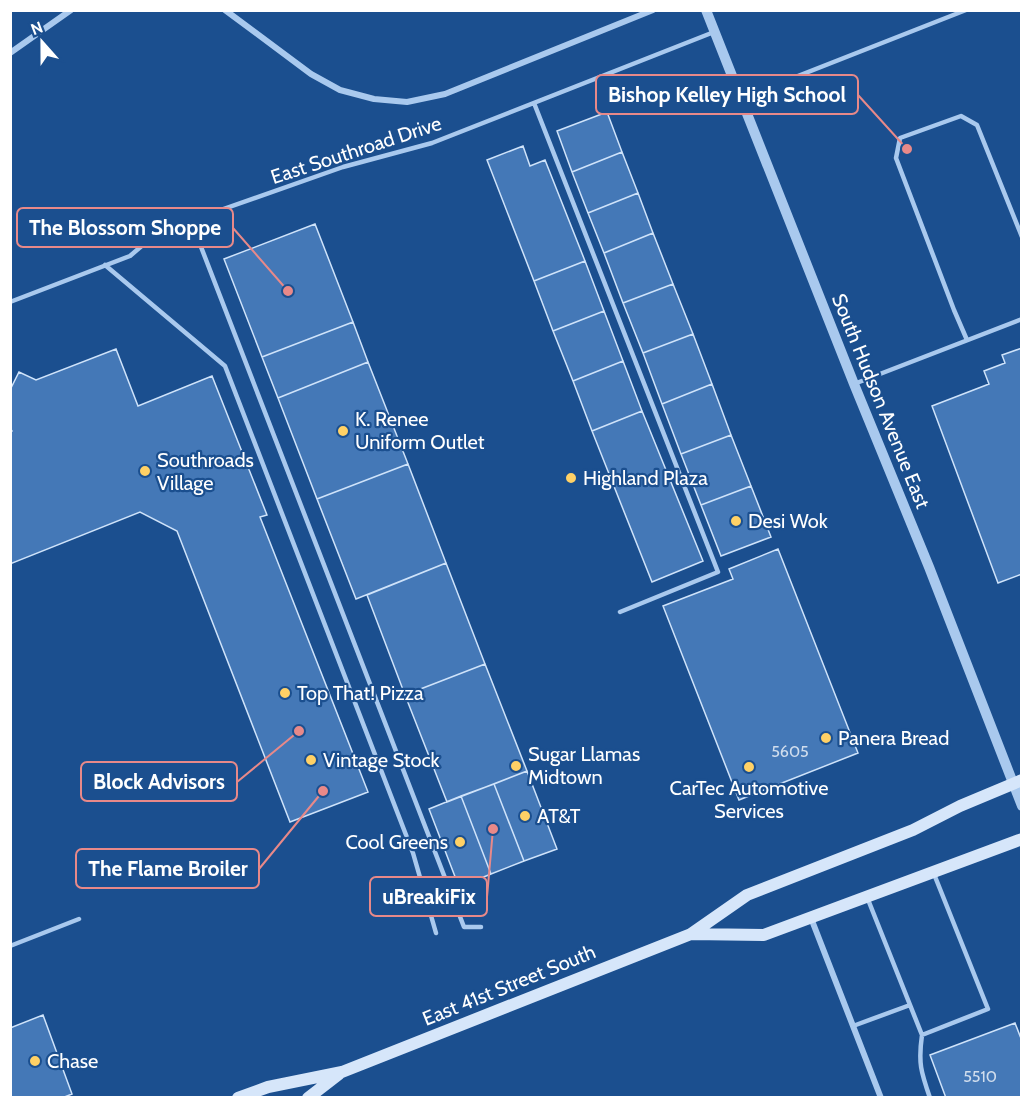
<svg xmlns="http://www.w3.org/2000/svg" width="1032" height="1108" viewBox="0 0 1032 1108" font-family="Cabin,sans-serif">
	<rect width="100%" height="100%" fill="#1b4f8f"/>
	<path fill="#4478b7" stroke="#cfe3fa" stroke-width="1.5" d="M607,112L622,152L572,172L557,131Z
		M523,146L530,166L545,160L585,261L534,281L487,160Z
		M622,152L638,193L588,213L572,172Z
		M638,193L653,233L604,253L588,213Z
		M315,224L353,322L262,357L224,259Z
		M653,233L673,284L623,303L604,253Z
		M585,261L604,311L553,331L534,281Z
		M673,284L693,334L643,353L623,303Z
		M604,311L623,361L573,381L553,331Z
		M353,322L368,362L278,398L262,357Z
		M693,334L712,384L662,404L643,353Z
		M1022,348V574L998,583L932,406L989,384L984,371L1005,363L1002,355Z
		M116,349L138,406L212,376L267,515L260,517L368,792L290,822L177,531L140,512L10,564V432L12,431L10,428V390L19,372L36,380Z
		M623,361L642,411L592,431L573,381Z
		M368,362L408,464L317,499L278,398Z
		M712,384L731,435L681,454L662,404Z
		M642,411L703,561L652,582L592,431Z
		M731,435L751,486L701,505L681,454Z
		M408,464L446,563L356,599L317,499Z
		M751,486L771,537L721,556L701,505Z
		M778,549L858,753L739,800L663,606L733,579L729,569Z
		M446,563L485,664L405,695L367,595Z
		M485,664L527,771L447,802L405,695Z
		M527,771L557,849L524,861L494,784Z
		M494,784L524,861L491,874L461,796Z
		M461,796L491,874L459,887L429,809Z
		M43,1015L72,1094L62,1098H10V1028Z
		M1015,1023L1022,1041V1098H946L930,1055Z"/>
	<g fill="none" stroke-linecap="round" stroke-linejoin="round">
		<path stroke="#a9c9ee" stroke-width="4.5" d="M742,98L966,10
			M534,103L718,572L620,612
			M191,221L464,927H481
			M105,265L225,366L413,853L436,933
			M10,302L130,256L158,232L343,167L432,143L714,32
			M967,340L954,310L896,158L900,138L961,116L977,125L1022,237
			M854,384L1022,319
			M867,897L922,1035C918,1063 921,1072 930,1098
			M10,946L79,919
			M853,1026L910,1005
			M922,1035L988,1009L934,874"/>
		<path stroke="#a9c9ee" stroke-width="6" d="M225,10L311,74L340,90L374,99L407,102L445,94L653,10
			M10,53L71,10
			M811,918L881,1098"/>
		<path stroke="#a9c9ee" stroke-width="10" d="M706,10L854,384L929,567L1022,806"/>
		<path stroke="#d6e6fa" stroke-width="12" d="M691,934L764,935L1022,839
			M238,1098L268,1087L342,1072L691,934L747,895L913,830L960,806L1022,780
			M308,1098L339,1074"/>
	</g>
	<g fill="#ffd166" stroke="#1b4f8f" stroke-width="2">
		<circle cx="343" cy="431" r="6"/>
		<circle cx="145" cy="471" r="6"/>
		<circle cx="571" cy="478" r="6"/>
		<circle cx="736" cy="521" r="6"/>
		<circle cx="285" cy="693" r="6"/>
		<circle cx="826" cy="738" r="6"/>
		<circle cx="311" cy="760" r="6"/>
		<circle cx="516" cy="766" r="6"/>
		<circle cx="749" cy="767" r="6"/>
		<circle cx="525" cy="816" r="6"/>
		<circle cx="460" cy="842" r="6"/>
		<circle cx="35" cy="1061" r="6"/>
	</g>
	<g text-anchor="middle" stroke-width="4.5" stroke-linejoin="round" paint-order="stroke">
		<g font-size="16" fill="#d0dded">
			<text x="790" y="757">5605</text>
			<text x="980" y="1082">5510</text>
		</g>
		<g font-size="20" fill="#fff" stroke="#1b4f8f">
			<text transform="translate(356 150) rotate(-18)" y="7">East Southroad Drive</text>
			<text transform="translate(881 401) rotate(68)" y="7">South Hudson Avenue East</text>
			<text transform="translate(509 985) rotate(-22)" y="7">East 41st Street South</text>
		</g>
		<g font-size="20" fill="#fff" stroke="#1b4f8f" text-anchor="start">
			<text x="355" y="426">K. Renee<tspan x="355" dy="23">Uniform Outlet</tspan></text>
			<text x="157" y="467">Southroads<tspan x="157" dy="23">Village</tspan></text>
			<text x="583" y="485">Highland Plaza</text>
			<text x="748" y="528">Desi Wok</text>
			<text x="297" y="700">Top That! Pizza</text>
			<text x="838" y="745">Panera Bread</text>
			<text x="528" y="761">Sugar Llamas<tspan x="528" dy="23">Midtown</tspan></text>
			<text x="323" y="767">Vintage Stock</text>
			<text x="749" y="795" text-anchor="middle">CarTec Automotive<tspan x="749" dy="23">Services</tspan></text>
			<text x="537" y="823">AT&amp;T</text>
			<text x="448" y="849" text-anchor="end">Cool Greens</text>
			<text x="47" y="1068">Chase</text>
		</g>
	</g>
	<path fill="none" stroke="#e88989" stroke-width="2" d="M907 149L858 95M288 291L233 228M299 731L237 782M323 791L259 869M493 829L487 897"/>
	<g fill="#e88989" stroke="#1b4f8f" stroke-width="2">
		<circle cx="907" cy="149" r="6"/>
		<circle cx="288" cy="291" r="6"/>
		<circle cx="299" cy="731" r="6"/>
		<circle cx="323" cy="791" r="6"/>
		<circle cx="493" cy="829" r="6"/>
	</g>
	<g fill="#1b4f8f" stroke="#e88989" stroke-width="2">
		<rect x="596" y="75" width="262" height="39" rx="6"/>
		<rect x="17" y="208" width="216" height="39" rx="6"/>
		<rect x="81" y="762" width="156" height="39" rx="6"/>
		<rect x="76" y="849" width="183" height="39" rx="6"/>
		<rect x="370" y="877" width="117" height="39" rx="6"/>
	</g>
	<g font-size="21" text-anchor="middle" font-weight="bold" fill="#fff">
		<text x="727" y="102">Bishop Kelley High School</text>
		<text x="125" y="235">The Blossom Shoppe</text>
		<text x="159" y="789">Block Advisors</text>
		<text x="168" y="876">The Flame Broiler</text>
		<text x="429" y="904">uBreakiFix</text>
	</g>
	<rect width="1032" height="1108" fill="none" stroke="#ffffff" stroke-width="24"/>
	<g transform="translate(42 42) rotate(339)" stroke="#1b4f8f" stroke-width="4.5" paint-order="stroke">
	<path d="M0-4.5L10 22L0 15L-10 22Z" fill="#ffffff"/>
	<text y="-9" font-size="16" font-weight="bold" text-anchor="middle" fill="#ffffff">N</text>
	</g>
</svg>
